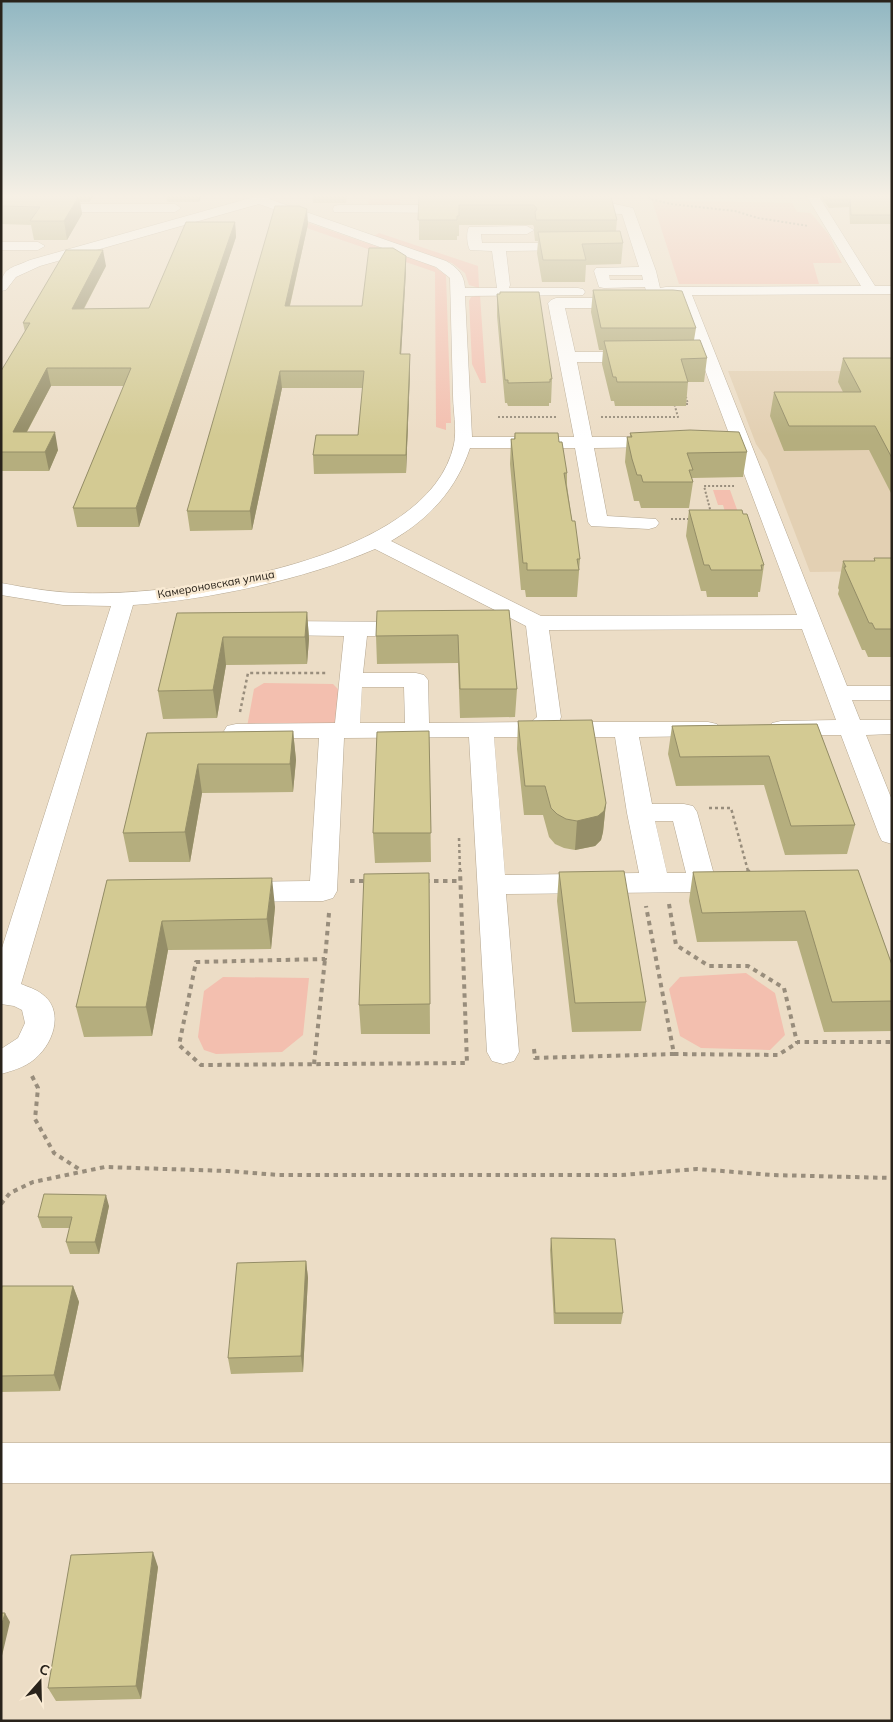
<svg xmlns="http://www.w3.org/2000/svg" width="893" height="1722" viewBox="0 0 893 1722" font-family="Mulish,sans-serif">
	<rect width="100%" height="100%" fill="#ecddc6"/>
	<path fill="#e3d0b3" d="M728,371H892V571L810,572L767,460L756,444Z"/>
	<path fill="#f3bfaf" d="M369,196H400V206H368Z
		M652,200L792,203L797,212L811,213L829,235L842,263H813L819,284H679Z
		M300,220L433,266L446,275L451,423H446V430L436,427L435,272L295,224Z
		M379,233L478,266L479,288L469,285L465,273L452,263L374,236Z
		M480,295L486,383H481L472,364L469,301L471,297Z
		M713,490H730L739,515H726L723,505H718Z
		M264,683L333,684L339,690L335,727H247L254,689Z
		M746,973L775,993L785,1035L770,1050L701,1048L680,1036L669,989L680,977Z
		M223,977L309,978L303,1035L282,1052L216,1054L204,1050L198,1037L204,991Z"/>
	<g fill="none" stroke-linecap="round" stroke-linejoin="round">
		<g stroke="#b5a791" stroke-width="1">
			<path id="minor" d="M253,195H265L272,200L446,261C458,268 464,274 465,288H497L492,251L470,250C467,245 466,232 469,227L527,226L534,230L527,234H481L482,243H581L583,246L576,250L506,251L510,285L509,288H578L583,289L585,292L583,295L465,296L472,437H574L548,303L551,300L556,298H648L645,287L604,288L599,287L594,271L596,268L639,267L622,214L576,212L571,211L570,208L571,205L615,204L633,208L656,271L660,288L666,287L861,286L806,195H818L875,286H892V294L692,295L847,686H892V700H852L860,720H892V734L866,735L892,800V844L882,841L879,835L841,735H781L772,733L769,728L772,723L781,721L836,720L802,629L549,630L561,717L559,722H708L717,724L720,729L717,734L708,736L639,737L652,804H684L693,806L697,812L716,882L712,889L702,892L506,894L519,1052L514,1061L503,1064L492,1061L487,1052L469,737L344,738L337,891L333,898L323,901L235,902L225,899L221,892L225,885L235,882L310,881L319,738H236L227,736L224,731L227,726L236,724L335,723L344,636L272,635L264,633L261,628L264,623L272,621L415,622L423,624L426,629L423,634L415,636H367L363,673H416L424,675L428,680L429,723L531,722L537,717L526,626L375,549C306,579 208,600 133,605L21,984C28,987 36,989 42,994C63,1009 55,1039 39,1055C29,1066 15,1070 1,1074V1049L18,1038L25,1023L22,1010L14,1006L1,1004V951L111,606L63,605L1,595V583C28,588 56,593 83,593C180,596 430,561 454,444C457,429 453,410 453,395C452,356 451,317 450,278L436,267L259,204L40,266L16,277L6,290L1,291C1,267 10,269 30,260L254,197ZM609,275H642L643,280H610ZM662,294L677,295L797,615L541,616L391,541C429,519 456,490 470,448H575L588,522L591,526L649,529L656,527L659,523L656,519L607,516L594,448L664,447L670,446L673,442L670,438L664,437H592L577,362H639L645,360L647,357L645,354L639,352H575L565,308H656L661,306L664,303ZM362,687H404L405,723H360ZM494,737H615L627,813L639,873L505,875ZM655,821H673L686,873H667Z
				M1,204H175L181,208L175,212H1Z
				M339,205H455L461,209L455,213L334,212L333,209L334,206Z
				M1,242H38L45,246L38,250H1Z
				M1,1443H892V1483H1Z"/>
		</g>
		<path stroke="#988d7c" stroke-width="2" stroke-dasharray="2 2" stroke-linecap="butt" d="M645,195L650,199L671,204L735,211L758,218L809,226
			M682,404H688L686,397
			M498,417H557
			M601,417H678L674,403
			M711,513L704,486H734
			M671,519H690"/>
		<path stroke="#988d7c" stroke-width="2.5" stroke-dasharray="3 3" stroke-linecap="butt" d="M240,712L248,673H327
			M709,808H731L748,871
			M459,838L460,871"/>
		<path stroke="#988d7c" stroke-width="4" stroke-dasharray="4.5 4.5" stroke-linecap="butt" d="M748,870L749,874
			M350,881H366
			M425,881H460
			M669,904L676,945L709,966H748L784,988L797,1042H892
			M329,913L325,959L196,962L179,1045L201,1065L467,1063L460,870
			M534,1049L535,1058L674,1054L646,906
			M674,1054L778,1055L797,1043
			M314,1064L325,959
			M32,1076L38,1088L35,1119L54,1153L82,1171
			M1,1204L10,1193L33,1182L105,1167L228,1171L279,1175H622L697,1169L772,1175L892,1178"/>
		<use href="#minor" fill="#fff" fill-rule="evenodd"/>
	</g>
	<path fill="#b5ae7e" d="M1,195H94L89,202H80L82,214L67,240H34L31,225L1,224Z
		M166,195H202L199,202H167Z
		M312,195H347L346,203H313Z
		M419,195H605L617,220L616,231L623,243L621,264L586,265L585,282H542L537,253L538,241H535L534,232V227L533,225H459V236H457V240H419Z
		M764,195H805L804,196H764Z
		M819,195H892V224H850L849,207L829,208Z
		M235,222L236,237L139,527H77L73,508L124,386H51L27,432L58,450L49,471H1V371L25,332L23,323L106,266L84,309L149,308Z
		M308,224L290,306H362L406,256V271L401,354L410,372L406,473L314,474L313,455L358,435L363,388H282L252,530L190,531L187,511Z
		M593,290L696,328L694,340L707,358L704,382H688L686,406H615L614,401H611L602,364L603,350H599L591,312Z
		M497,294L552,379L551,403H549V406H508L507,403H505L497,316Z
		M843,358H892V495L869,450L784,451L770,416L774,392H843L838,382Z
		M515,433L559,442L567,473V485L572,521L580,559L577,597H526L525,590H521L510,464L511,439H514Z
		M630,433L747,452L743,477L692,478L693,482L689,508H641L639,501H634L625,462L627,437H630Z
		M689,510L764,565L760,592H758V597H707L706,591H701L686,536Z
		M874,558H892V657H868L865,650H862L838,594L839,590L838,588L843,561H874Z
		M509,610L517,689L515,717L460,718L458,663L377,664L376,636Z
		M307,612L309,639L307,664L226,665L217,718L163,719L158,691L177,613Z
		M518,721L606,803L603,832L601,840L595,846L575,850L564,848L555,844L549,837L543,815H524L517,749Z
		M817,724L855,825L847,854L785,855L764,785L676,786L668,754L672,726Z
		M293,731L296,760L293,792L202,793L190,862H129L123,833L147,733Z
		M429,731L431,862L375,863L373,833Z
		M858,870L892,965V1031L824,1032L797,941L697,942L689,901L693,872Z
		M559,872L646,1002L641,1031L572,1032L557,901Z
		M429,873L430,1034H361L359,1005Z
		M107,880L275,907L271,949L168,950L152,1036L84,1037L76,1007Z
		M109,1206L99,1254H70L66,1242L70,1228H42L38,1217Z
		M551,1238L623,1313L621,1324H554L550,1250Z
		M306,1261L308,1278L303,1372L231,1374L228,1358Z
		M73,1286L79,1302L60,1391L1,1392V1291Z
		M158,1567L141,1699L56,1701L48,1688Z"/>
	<path fill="#948d67" d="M88,195H94L89,202Z
		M198,195H202L199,202Z
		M79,196L82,214L67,240L64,221Z
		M307,209L308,224L286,322L285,306Z
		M235,222L236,237L139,527L136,508Z
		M103,250L106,266L75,325L72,309Z
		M406,256V271L400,372V354Z
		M410,354V372L406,473V455Z
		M47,368L51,386L17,450L13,432Z
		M280,371L282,388L252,530L250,511Z
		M55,432L58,450L49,471L45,452Z
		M307,612L309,639L307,664L305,637Z
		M223,637L226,665L217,718L213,690Z
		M293,731L296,760L293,792L290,764Z
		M198,764L202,793L190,862L185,832Z
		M606,803L603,832L601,840L595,846L575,850L577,821Z
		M272,878L275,907L271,949L267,919Z
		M162,921L168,950L152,1036L146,1007Z
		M106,1195L109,1206L99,1254L95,1242Z
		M306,1261L308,1278L303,1372L301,1356Z
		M73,1286L79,1302L60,1391L54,1375Z
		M153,1552L158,1567L141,1699L136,1686Z
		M5,1613L10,1622L1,1660V1627Z"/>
	<path fill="#d3ca93" stroke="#948d67" d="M419,195H605L611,197L617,220H536L535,212L537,209L534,205H459V216H457V220H418Z
		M827,195H892V215H851L850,199H830Z
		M1,196H79L64,221H30L40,207L1,206Z
		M275,206H299L307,209L285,306H362L369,248H393L406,256L400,354H410L406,455H313L316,435H358L364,371H280L250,511H187Z
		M186,222H235L136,508H73L131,368H47L13,432H55L45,452H1V371L30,323H23L66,250H103L72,309L149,308Z
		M620,231L623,243L582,244L586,260H543L538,232Z
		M593,290H673L682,291L696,328H601Z
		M500,292H539L552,379H550V382L508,383V380H505L497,294H500Z
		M700,340L707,358L681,359L688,382H617L616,377H613L604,341Z
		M843,358H892V458L875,426H789L774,392H861Z
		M690,430L739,432L747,452L687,453L693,470H689L693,482H643L641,475H637L632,459L627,437H632L630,433Z
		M515,433H558L559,442H562L567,473H564L572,521H575L580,559H577L579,570H527V563H523L511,439H515Z
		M689,510H742L743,514H747L764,565H761L762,570H711L709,565H704Z
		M874,558H892V629H875L872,623H869L844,567H846L843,561H875Z
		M509,610L517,689H460L458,635L376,636L377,611Z
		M307,612L305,637H223L213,690L158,691L177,613Z
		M592,720L606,803L604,811L598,816L577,821L566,819L557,814L551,808L545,786H525L518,721Z
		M817,724L855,825L791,826L769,756L680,757L672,726Z
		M293,731L290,764H198L185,832L123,833L147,733Z
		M429,731L431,833H373L377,732Z
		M858,870L892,965V1001L832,1002L805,911L702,913L693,872Z
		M624,871L646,1002L575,1003L559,872Z
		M429,873L430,1004L359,1005L364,874Z
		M272,878L267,919L162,921L146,1007H76L107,880Z
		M44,1194L106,1195L95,1242H66L72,1217H38Z
		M551,1238L615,1239L623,1313H555Z
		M306,1261L301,1356L228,1358L237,1263Z
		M2,1286H73L54,1375L1,1376V1291Z
		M153,1552L136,1686L48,1688L71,1555Z
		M1,1613H5L1,1627Z"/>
	<linearGradient id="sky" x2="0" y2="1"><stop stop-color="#91b7c2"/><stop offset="0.45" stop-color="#f6f0e5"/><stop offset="1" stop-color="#f6f0e5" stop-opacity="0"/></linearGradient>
	<rect width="893" height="436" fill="url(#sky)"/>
	<g text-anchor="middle" stroke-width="5" stroke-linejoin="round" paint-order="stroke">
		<g font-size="11" fill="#29231b" stroke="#f9ead3">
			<text transform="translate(216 584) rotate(-10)" y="4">Камероновская улица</text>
		</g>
	</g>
	<rect width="893" height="1722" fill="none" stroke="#29231b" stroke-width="5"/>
	<g transform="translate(40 1682) rotate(20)" stroke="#f9ead3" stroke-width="4" paint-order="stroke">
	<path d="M0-4L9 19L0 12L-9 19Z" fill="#29231b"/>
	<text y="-8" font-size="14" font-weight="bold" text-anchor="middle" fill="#29231b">С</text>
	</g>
</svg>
